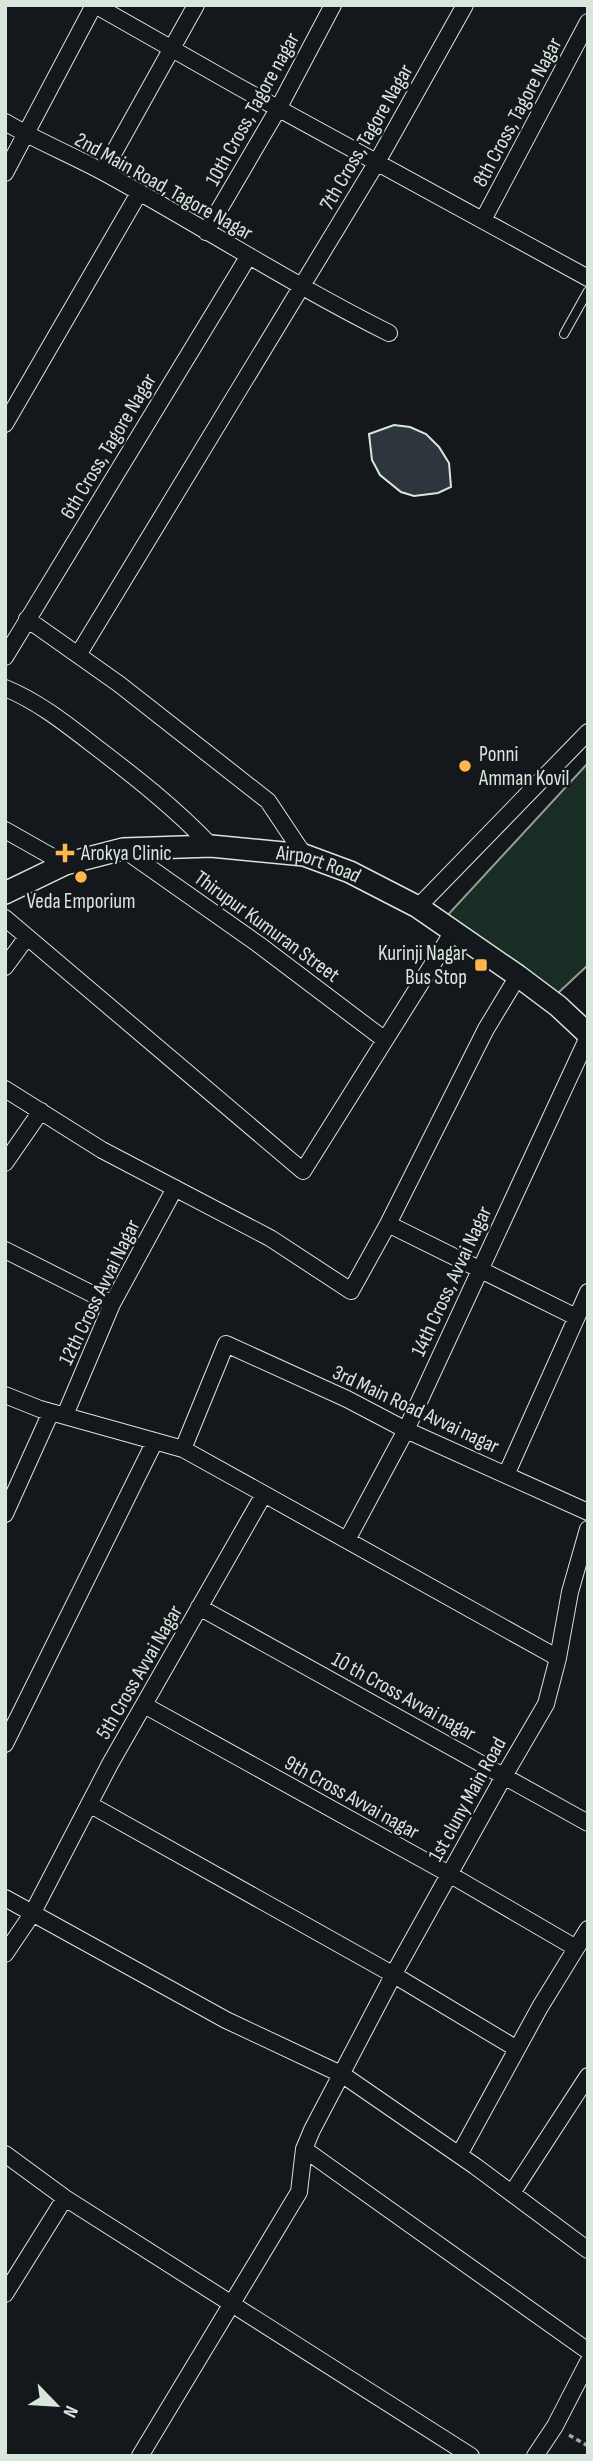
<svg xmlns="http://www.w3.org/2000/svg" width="593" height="2461" viewBox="0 0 593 2461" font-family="'Sofia Sans Condensed',sans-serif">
	<rect width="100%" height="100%" fill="#14181c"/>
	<path fill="#1a2d24" stroke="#939e99" stroke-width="2" d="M588,763V965L557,994L444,919Z"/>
	<path fill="#2c363c" stroke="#d8e6dc" stroke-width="2" d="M394,425L410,427L426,434L439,447L449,463L451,487L438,493L414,496L401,492L380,475L372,460L369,434Z"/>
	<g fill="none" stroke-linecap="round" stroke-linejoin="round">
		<g stroke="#d8e6dc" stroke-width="10">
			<path id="service" d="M564,334L588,291"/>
		</g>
		<g stroke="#d8e6dc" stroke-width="18">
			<path id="minor" d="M95,5L239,87L588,278
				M5,122C37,141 72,155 105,173C200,225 291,284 389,333
				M103,172L196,5
				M5,173L94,5
				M483,220L588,22
				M206,232L278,109L333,5
				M5,424L139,193
				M27,619L119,684L268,801L304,855
				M78,655L377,162L465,5
				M5,657L248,257
				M5,688C37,701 65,723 92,744C134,776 175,808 211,846
				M5,830L65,864
				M123,849L258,944L385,1040
				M418,907L588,732
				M5,918L303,1171L454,930
				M5,967L27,937
				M5,1089L102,1150L270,1238L351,1291L388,1224L486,1029L518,976
				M5,1163L41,1111
				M388,1224L576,1317
				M5,1250L112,1304
				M5,1395L40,1409L183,1449L264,1494
				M65,1415L112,1304L175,1188
				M183,1449L226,1344L347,1399L406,1430L588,1512
				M506,1475L588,1292
				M5,1514L51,1412
				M347,1540L406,1430L588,1037
				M199,1607L588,1823
				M144,1705L449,1874L576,1948
				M5,1744L155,1441
				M89,1804L394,1975L517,2049
				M5,1898L226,2020L343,2075L475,2166L588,2250
				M5,1954L32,1914L110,1764L264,1494L558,1658
				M304,2149L588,2351
				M5,2154L65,2198L471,2456
				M459,2155L540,2007L588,1929
				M512,2193L588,2076
				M5,2294L65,2198
				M140,2456L299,2192L304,2149L312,2130L397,1968L504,1776L546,1704L558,1658L570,1592L588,1529
				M535,2456L555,2426L588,2362"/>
		</g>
		<g stroke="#d8e6dc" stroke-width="24">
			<g id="tertiary">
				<path id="s1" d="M5,893L65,864L123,849L211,846L304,855L350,872L418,907L518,976L558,1006L588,1034"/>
			</g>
		</g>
		<path stroke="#9da8a2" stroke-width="3.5" stroke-dasharray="5 3.5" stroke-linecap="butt" d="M569,2435L588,2446"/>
		<use href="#service" stroke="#14181c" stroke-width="8"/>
		<use href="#minor" stroke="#14181c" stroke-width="16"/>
		<use href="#tertiary" stroke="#14181c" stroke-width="21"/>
	</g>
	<g fill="#ffb74d" stroke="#14181c" stroke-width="2.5">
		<circle cx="465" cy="766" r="7"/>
		<path d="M61.5 842.5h7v7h7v7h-7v7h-7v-7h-7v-7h7z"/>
		<circle cx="81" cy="877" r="7"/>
		<rect x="474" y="958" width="14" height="14" rx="3.5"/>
	</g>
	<g text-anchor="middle" stroke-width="5" stroke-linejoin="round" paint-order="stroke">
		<g font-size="21" fill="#d8e6dc" stroke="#14181c">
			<text transform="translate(252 109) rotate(-61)" y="7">10th Cross, Tagore nagar</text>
			<text transform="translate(517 112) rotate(-62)" y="7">8th Cross, Tagore Nagar</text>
			<text transform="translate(366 137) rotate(-60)" y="7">7th Cross, Tagore Nagar</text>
			<text transform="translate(164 186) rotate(29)" y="7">2nd Main Road, Tagore Nagar</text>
			<text transform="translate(108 446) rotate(-59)" y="7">6th Cross, Tagore Nagar</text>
			<text dy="7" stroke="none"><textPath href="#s1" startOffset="324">Airport Road</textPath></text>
			<text transform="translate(267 926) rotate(36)" y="7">Thirupur Kumuran Street</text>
			<text transform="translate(451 1281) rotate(-65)" y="7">14th Cross, Avvai Nagar</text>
			<text transform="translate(99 1292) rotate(-64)" y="7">12th Cross Avvai Nagar</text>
			<text transform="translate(416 1409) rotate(25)" y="7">3rd Main Road Avvai nagar</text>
			<text transform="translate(139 1672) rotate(-60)" y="7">5th Cross Avvai Nagar</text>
			<text transform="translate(404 1696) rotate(29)" y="7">10 th Cross Avvai nagar</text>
			<text transform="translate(352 1797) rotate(29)" y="7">9th Cross Avvai nagar</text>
			<text transform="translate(467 1799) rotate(-61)" y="7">1st cluny Main Road</text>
		</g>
		<g font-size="21" fill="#d8e6dc" stroke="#14181c" text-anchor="start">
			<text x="479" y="761">Ponni<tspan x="479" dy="24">Amman Kovil</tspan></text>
			<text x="81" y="860">Arokya Clinic</text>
			<text x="81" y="908" text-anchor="middle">Veda Emporium</text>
			<text x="467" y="960" text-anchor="end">Kurinji Nagar<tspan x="467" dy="24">Bus Stop</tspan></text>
		</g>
	</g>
	<rect width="593" height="2461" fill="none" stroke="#d8e6dc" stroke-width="14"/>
	<g transform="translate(56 2405) rotate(115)" stroke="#14181c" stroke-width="5" paint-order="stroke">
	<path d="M0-5L12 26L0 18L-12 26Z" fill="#d8e6dc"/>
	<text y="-10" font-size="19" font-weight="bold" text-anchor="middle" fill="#d8e6dc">N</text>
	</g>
</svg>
